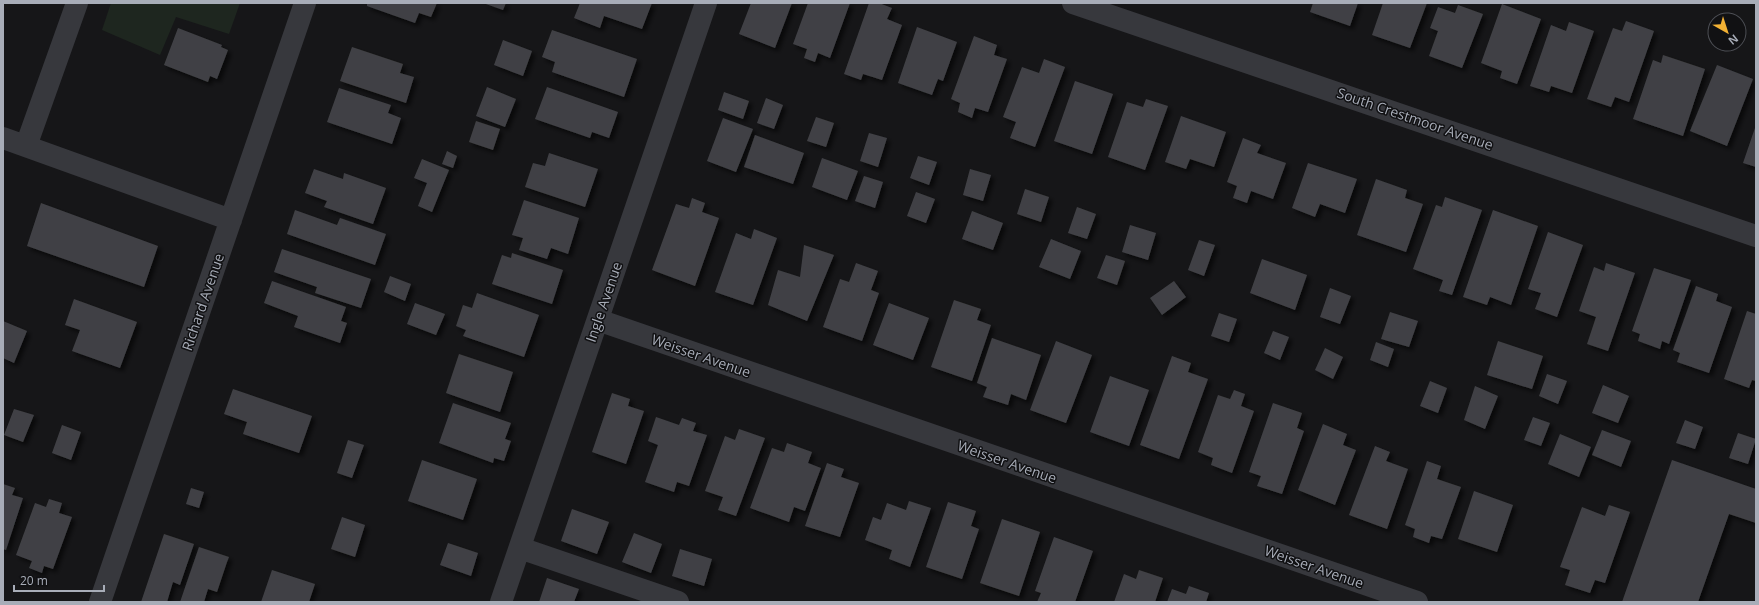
<svg xmlns="http://www.w3.org/2000/svg" width="1759" height="605" viewBox="0 0 1759 605" font-family="'Open Sans',sans-serif">
	<defs>
		<filter id="shadow"><feDropShadow dx="3.5" dy="3.5" stdDeviation="2" flood-color="#0009"/></filter>
	</defs>
	<rect width="100%" height="100%" fill="#161618"/>
	<path fill="#1e261f" d="M111,3H240L229,34L176,17L160,55L102,30Z"/>
	<path fill="#404145" filter="url(#shadow)" d="M367,3H437L431,17L419,13L415,23L367,6Z
		M483,3H506L503,10Z
		M580,3L586,4L652,3L642,29L604,16L600,28L574,18Z
		M751,3H792L775,48L739,34Z
		M808,3H850L830,58L818,53L815,62L804,58L807,49L793,44Z
		M869,3H879L892,8L887,19L902,25L882,80L863,74L861,80L844,74Z
		M1313,3H1358L1350,26L1310,12Z
		M1383,3H1427L1410,48L1372,35Z
		M1502,4L1541,19L1517,84L1500,78L1502,71L1481,63Z
		M1458,5L1483,14L1462,68L1429,56L1438,31L1430,28L1438,7L1455,13Z
		M1626,21L1654,31L1629,102L1615,97L1611,107L1587,99L1613,28L1622,31Z
		M1569,22L1594,31L1572,93L1551,86L1549,92L1530,86L1551,25L1566,31Z
		M917,27L957,42L943,81L938,79L932,95L898,83Z
		M178,28L222,45L221,47L228,50L217,79L210,76L208,82L164,65Z
		M552,30L637,59L624,97L552,72L555,62L542,57Z
		M974,36L997,45L994,55L1007,59L988,112L975,108L972,118L958,112L960,103L951,99Z
		M503,40L532,51L523,76L494,65Z
		M352,47L403,64L400,73L414,77L406,103L340,81Z
		M1663,55L1705,69L1683,136L1633,119L1653,60L1661,63Z
		M1044,59L1065,67L1035,147L1010,138L1016,122L1003,117L1022,67L1039,73Z
		M1717,65L1753,79L1727,146L1690,131Z
		M1075,81L1113,94L1092,154L1054,141Z
		M487,87L516,99L505,127L476,116Z
		M547,87L618,112L609,138L592,132L590,138L535,119Z
		M339,88L391,105L388,113L401,118L392,144L327,122Z
		M724,92L749,101L743,119L718,110Z
		M766,98L783,105L774,129L757,123Z
		M1146,99L1168,106L1145,170L1108,157L1127,102L1143,107Z
		M1181,116L1226,132L1214,167L1190,159L1186,169L1165,162Z
		M816,117L834,123L826,147L807,141Z
		M723,118L753,129L736,172L707,161Z
		M476,121L500,129L493,150L469,142Z
		M1756,125V167L1743,163Z
		M869,133L887,138L878,167L860,161Z
		M755,135L804,153L793,184L744,167Z
		M1243,138L1261,145L1257,153L1286,163L1273,199L1251,191L1247,203L1233,198L1237,186L1227,182Z
		M447,151L457,156L453,168L442,164Z
		M549,153L598,169L585,207L525,187L533,163L545,166Z
		M918,156L937,162L929,185L910,178Z
		M822,158L858,171L847,200L812,187Z
		M422,159L449,170L432,212L418,206L427,183L414,178Z
		M1308,163L1357,179L1345,213L1320,204L1315,217L1292,208Z
		M314,169L343,179L344,173L386,188L373,224L324,207L327,201L305,193Z
		M970,169L991,175L983,201L963,195Z
		M864,176L883,182L875,208L855,201Z
		M1376,179L1407,190L1405,198L1423,204L1406,252L1357,235Z
		M1025,189L1049,197L1041,222L1017,214Z
		M916,192L935,199L926,223L907,216Z
		M1445,197L1482,210L1452,295L1439,291L1443,280L1413,269L1436,205L1442,207Z
		M692,198L705,203L702,212L719,218L695,286L652,270L676,204L689,208Z
		M524,200L579,218L568,254L551,248L547,259L519,250L523,238L512,235Z
		M41,203L158,246L144,287L27,246Z
		M1077,207L1096,214L1087,239L1068,233Z
		M295,210L337,225L340,218L386,234L375,265L287,234Z
		M1493,210L1538,226L1511,305L1490,297L1487,305L1463,297Z
		M972,211L1003,223L993,250L962,239Z
		M1130,225L1156,233L1148,260L1122,252Z
		M754,229L777,238L753,305L715,292L736,233L751,239Z
		M1548,232L1583,245L1557,317L1535,309L1541,293L1528,289Z
		M1051,239L1081,251L1070,279L1039,267Z
		M1199,240L1215,245L1204,276L1188,270Z
		M804,245L834,255L807,321L768,305L778,270L800,277Z
		M282,249L371,279L361,308L315,293L317,287L274,272Z
		M512,253L563,270L552,304L492,284L502,255L511,258Z
		M1106,255L1125,261L1117,285L1097,278Z
		M1262,259L1307,275L1295,310L1250,293Z
		M856,263L878,271L871,290L879,293L862,341L823,327L840,279L849,282Z
		M1606,263L1635,273L1608,351L1587,344L1596,317L1579,311L1594,267L1604,271Z
		M1654,268L1691,280L1669,344L1662,341L1660,349L1638,341L1640,334L1632,331Z
		M390,276L411,284L405,301L384,292Z
		M272,281L346,307L341,321L347,323L340,343L294,327L298,316L264,303Z
		M1174,281L1186,297L1162,315L1150,298Z
		M1696,286L1718,294L1716,301L1732,307L1709,373L1677,362L1680,353L1673,350Z
		M1330,288L1351,296L1340,324L1320,317Z
		M477,293L539,315L524,357L463,336L466,330L456,326L463,305L472,308Z
		M74,299L137,322L120,368L72,351L80,330L65,325Z
		M954,300L981,309L977,320L991,325L972,381L931,367Z
		M415,303L445,314L436,335L407,324Z
		M889,303L929,318L913,360L873,345Z
		M1747,311L1756,314V381L1752,380L1749,388L1724,379Z
		M1390,312L1418,321L1409,347L1381,339Z
		M1219,313L1237,319L1229,342L1211,336Z
		M3,321L27,331L14,363L3,358Z
		M1273,331L1289,337L1280,360L1264,353Z
		M992,338L1041,355L1026,400L1011,394L1008,405L983,397L987,387L977,383Z
		M1056,341L1092,355L1066,423L1030,410Z
		M1498,341L1543,356L1532,389L1487,375Z
		M1376,342L1394,349L1388,367L1370,360Z
		M1325,348L1343,357L1333,379L1315,370Z
		M459,354L513,372L500,412L446,393Z
		M1172,356L1191,363L1188,372L1208,379L1179,459L1140,445Z
		M1547,374L1567,381L1558,404L1539,396Z
		M1110,376L1149,390L1129,446L1090,432Z
		M1430,381L1447,388L1438,413L1420,406Z
		M1603,385L1629,396L1618,423L1592,413Z
		M1475,386L1498,396L1485,429L1464,420Z
		M233,389L312,416L299,453L243,434L247,422L224,414Z
		M1234,390L1245,394L1241,406L1254,411L1232,473L1211,465L1213,458L1198,452L1218,395L1230,399Z
		M612,393L630,399L628,406L644,411L626,464L592,452Z
		M453,403L511,423L505,439L511,441L504,461L494,458L493,463L439,443Z
		M1273,403L1302,413L1297,428L1304,431L1282,494L1257,486L1261,476L1249,472Z
		M14,409L34,415L23,442L4,435Z
		M656,417L679,425L682,418L696,423L693,431L707,435L689,486L677,482L674,492L645,482L658,445L648,441Z
		M1533,417L1550,423L1541,446L1524,440Z
		M1685,420L1703,427L1695,449L1676,443Z
		M1323,424L1347,434L1343,445L1356,450L1335,505L1298,490Z
		M62,425L81,432L71,460L52,453Z
		M739,429L765,438L736,516L718,510L723,497L705,491L725,436L735,440Z
		M1602,430L1631,441L1621,467L1592,455Z
		M1738,433L1756,439L1748,464L1729,458Z
		M1560,434L1591,447L1579,477L1548,464Z
		M348,440L364,445L352,478L337,473Z
		M787,443L812,452L808,463L821,468L805,511L794,507L789,522L750,508L772,448L784,452Z
		M1375,446L1390,452L1386,461L1408,469L1387,529L1349,515Z
		M422,460L477,479L463,520L408,501Z
		M1672,460L1756,489V523L1729,514L1698,602H1622Z
		M1427,461L1441,466L1437,479L1461,487L1442,539L1431,536L1429,543L1413,537L1415,529L1405,525Z
		M827,463L844,469L841,477L859,483L840,537L805,526Z
		M3,484L15,488L12,495L23,498L6,550L3,549Z
		M191,488L204,492L199,508L186,504Z
		M1474,491L1513,505L1497,552L1458,539Z
		M49,499L62,503L59,513L72,517L53,569L44,566L42,573L29,568L32,561L16,555L35,503L46,507Z
		M909,501L931,508L910,567L889,559L892,550L865,540L873,517L881,520L887,503L906,510Z
		M948,502L976,511L971,526L979,529L962,579L926,567Z
		M1609,505L1630,512L1605,583L1595,580L1590,593L1565,585L1570,570L1560,567L1582,507L1605,516Z
		M572,509L609,522L597,554L561,541Z
		M342,517L365,525L355,557L331,549Z
		M1002,519L1040,532L1019,596L980,583Z
		M634,533L662,544L651,573L622,562Z
		M164,534L194,544L180,585L173,582L167,602H141Z
		M1054,537L1093,551L1075,602H1037L1041,593L1035,591Z
		M448,543L478,553L471,576L440,565Z
		M199,547L229,557L227,562L217,592L208,589L204,602H180Z
		M680,549L712,559L704,586L672,576Z
		M272,570L315,584L309,602H261Z
		M1139,570L1163,578L1155,602H1114L1124,574L1136,579Z
		M547,578L579,589L574,602H539Z
		M1189,586L1209,593L1206,602H1167L1172,589L1186,594Z"/>
	<g fill="none" stroke-linecap="round" stroke-linejoin="round">
		<path stroke="#37383d" stroke-width="22" d="M1073,3L1756,236
			M3,138L231,220
			M26,146L77,3
			M598,320L1417,602
			M520,548L678,602
			M100,602L305,3
			M501,602L706,3"/>
	</g>
	<g text-anchor="middle" stroke-width="3" stroke-linejoin="round" paint-order="stroke">
		<g font-size="14" fill="#a8adb8" stroke="#111113">
			<text transform="translate(1415 119) rotate(19)" y="5">South Crestmoor Avenue</text>
			<text transform="translate(203 302) rotate(-71)" y="5">Richard Avenue</text>
			<text transform="translate(604 302) rotate(-71)" y="5">Ingle Avenue</text>
			<text transform="translate(701 356) rotate(19)" y="5">Weisser Avenue</text>
			<text transform="translate(1007 462) rotate(19)" y="5">Weisser Avenue</text>
			<text transform="translate(1314 567) rotate(19)" y="5">Weisser Avenue</text>
		</g>
	</g>
	<rect width="1759" height="605" fill="none" stroke="#a8adb8" stroke-width="8"/>
	<g transform="translate(1727 32) rotate(141)"><circle r="19" fill="#111113" stroke="#4d4f55"/>
	<path d="M0-3L7 15L0 10L-7 15Z" fill="#f2b134"/>
	<text y="-6" font-size="11" font-weight="bold" text-anchor="middle" fill="#a8adb8">N</text>
	</g>
	<path d="M14 585v6h90v-6" fill="none" stroke="#a8adb8" stroke-width="2"/>
	<text x="20" y="585" font-size="12" fill="#a8adb8" stroke="#111113" stroke-width="3" paint-order="stroke">20 m</text>
</svg>
